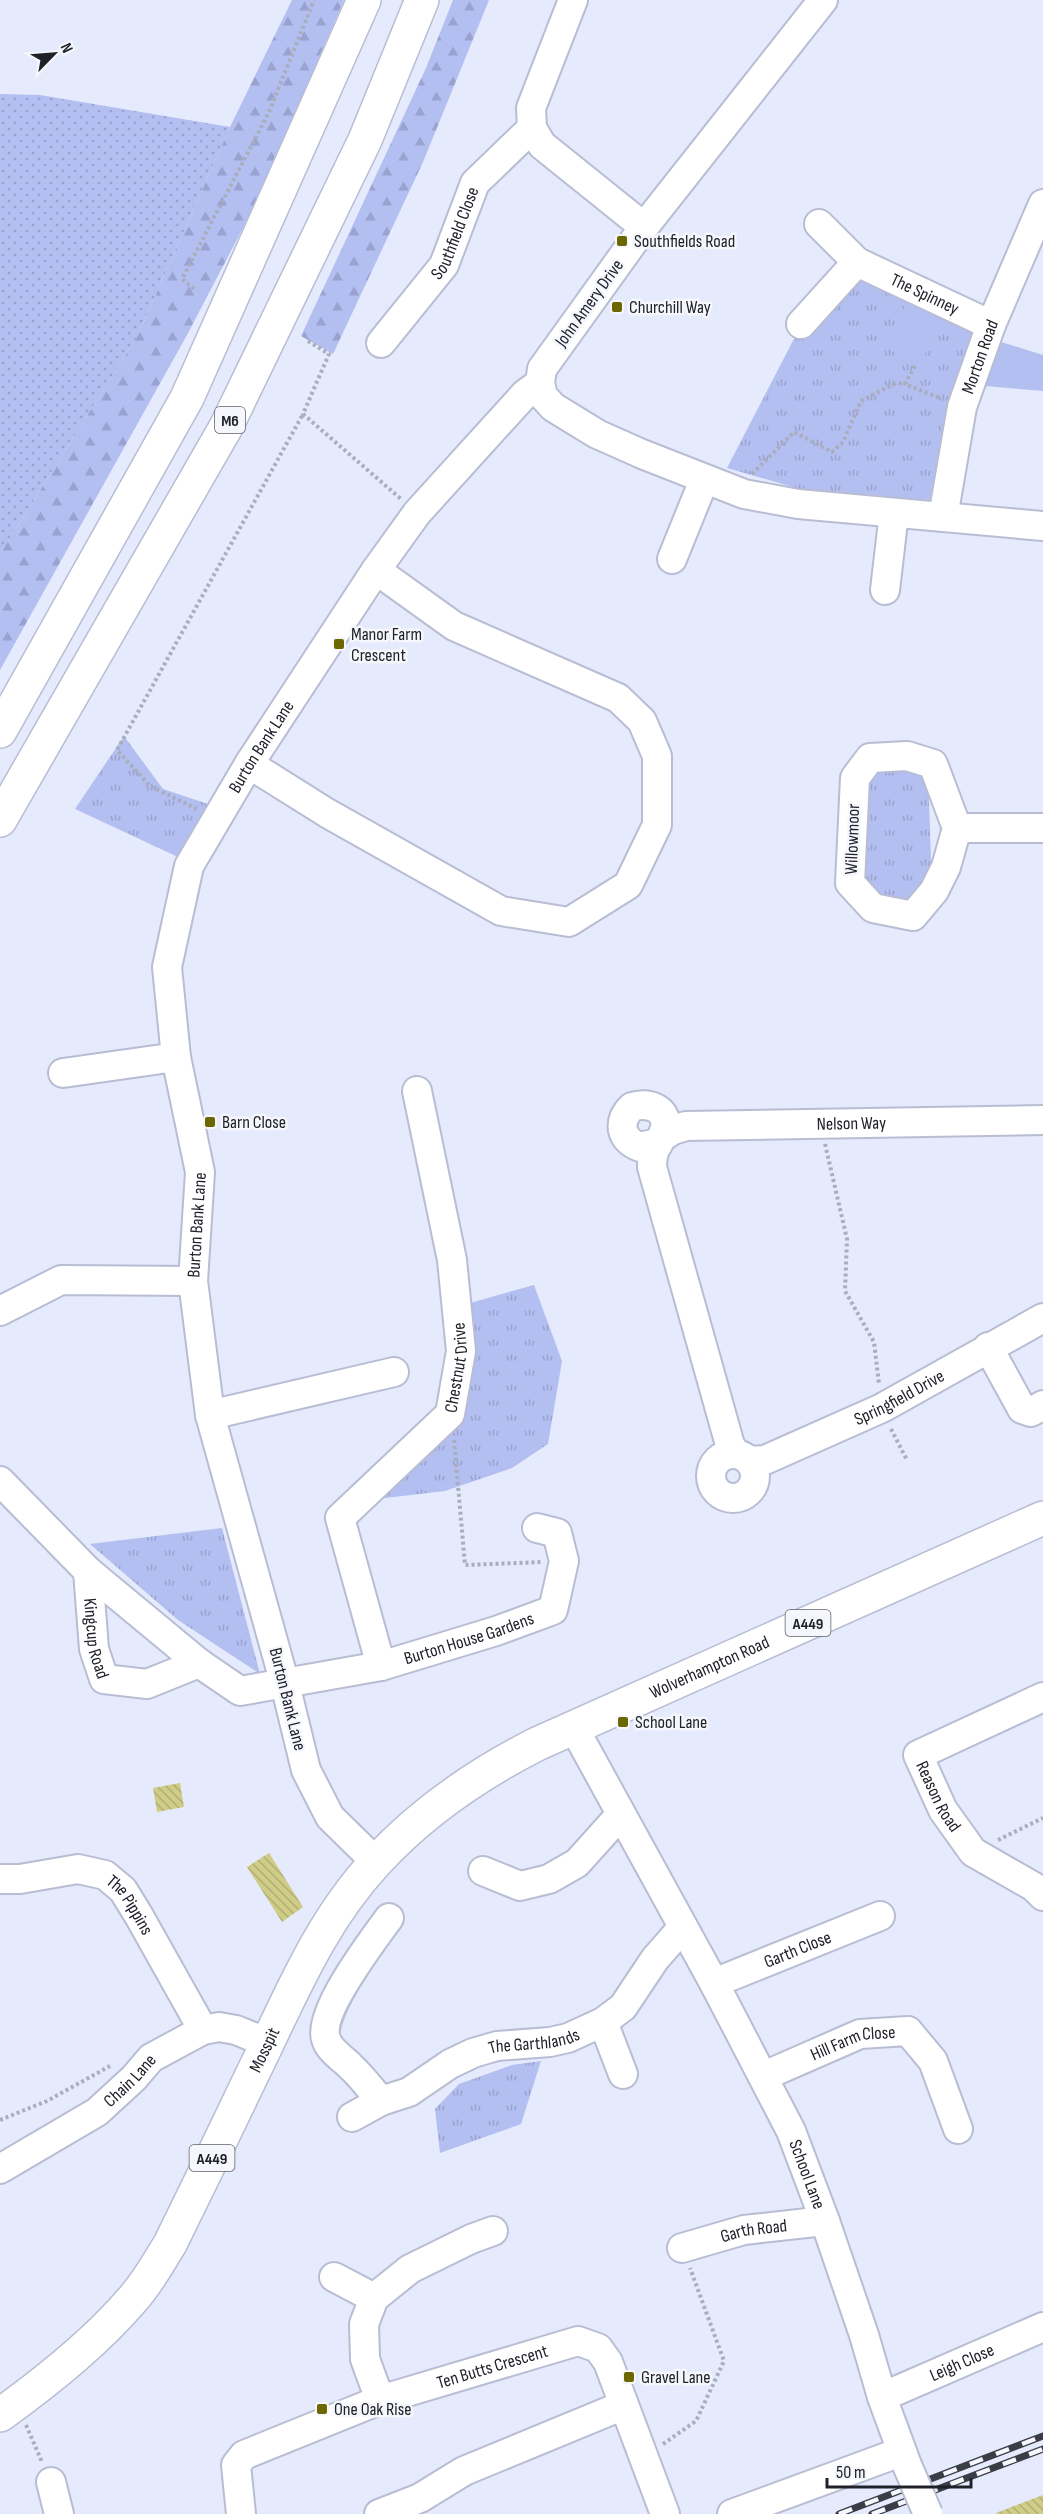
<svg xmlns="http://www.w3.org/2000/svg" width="1043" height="2514" viewBox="0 0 1043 2514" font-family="'Sofia Sans Condensed',sans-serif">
	<defs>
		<pattern id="grass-dots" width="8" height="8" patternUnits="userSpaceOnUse" patternTransform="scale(1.5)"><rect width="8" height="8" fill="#b3bef1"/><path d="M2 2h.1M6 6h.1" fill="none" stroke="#9aa3cf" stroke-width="1.8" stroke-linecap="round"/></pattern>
		<pattern id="forest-firs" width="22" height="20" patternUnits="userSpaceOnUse" patternTransform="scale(1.5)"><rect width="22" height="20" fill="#b3bef1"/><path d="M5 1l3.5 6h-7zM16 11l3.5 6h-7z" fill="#9aa3cf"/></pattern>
		<pattern id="park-tufts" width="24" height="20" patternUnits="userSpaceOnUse" patternTransform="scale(1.5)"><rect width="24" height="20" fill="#b3bef1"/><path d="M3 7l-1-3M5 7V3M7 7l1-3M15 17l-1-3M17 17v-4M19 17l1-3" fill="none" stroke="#9aa3cf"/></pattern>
		<pattern id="building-back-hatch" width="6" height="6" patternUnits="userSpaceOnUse" patternTransform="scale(1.5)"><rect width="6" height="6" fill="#cfcc87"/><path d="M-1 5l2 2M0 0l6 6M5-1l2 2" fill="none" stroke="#b1af75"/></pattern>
	</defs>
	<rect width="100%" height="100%" fill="#e5eafc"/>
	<path fill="url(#grass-dots)" d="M0,94L40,95L230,127L138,335L0,554Z"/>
	<path fill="url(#forest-firs)" d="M292,0H344L255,205L187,335L0,670V554L138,335L230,127Z
		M453,0H489L423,162L333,354L301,336L426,68Z"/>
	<path fill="url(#park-tufts)" d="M859,272L977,323L956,390L930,500L810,492L727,468L796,335Z
		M124,736L163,789L208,804L178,857L75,809Z
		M876,763L928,771L931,861L925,895L912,909L881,901L859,883L855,778Z
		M534,1285L562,1361L548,1444L512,1468L445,1491L368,1500L450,1414L470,1303Z
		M222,1528L260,1674L178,1620L90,1544Z
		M541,2061L521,2124L440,2153L435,2109L459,2084L512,2065Z"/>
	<path fill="#b3bef1" d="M908,300L943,317L920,365L885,347Z
		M998,341L1043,355V391L985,386Z"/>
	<path fill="url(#building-back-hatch)" d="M180,1783L184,1807L157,1812L153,1788Z
		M269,1853L303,1907L282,1922L247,1867Z
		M1043,2495V2514H996V2513Z"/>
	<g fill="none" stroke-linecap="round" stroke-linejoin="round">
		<g stroke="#b8bdd3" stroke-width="32">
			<g id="minor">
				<path d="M573,0L531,108L532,128L542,145L644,227"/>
				<path d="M823,0L644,227L542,369L540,383L543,396L553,407L597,434L642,454L744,494L798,504L1043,526"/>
				<path id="s1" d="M857,262L991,325"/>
				<path d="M801,324L857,262L819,224"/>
				<path id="s2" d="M381,343L444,265L475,183L532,128"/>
				<path id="s3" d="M943,517L962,407L991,325L1043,204"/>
				<path d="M672,559L704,480"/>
				<path d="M885,590L894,513"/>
				<path d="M907,756L933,764L957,828L946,867L934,891L913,916L873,908L850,883L855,778L870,758Z"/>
				<path d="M249,764L327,813L501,911L569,922L628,885L657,825V756L642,721L618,698L454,626L376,570"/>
				<path d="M957,828H1043"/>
				<path d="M63,1073L176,1057"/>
				<path id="s4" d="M662,1137L673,1130L686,1126L1043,1120"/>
				<path d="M657,1143L640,1147C620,1140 617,1121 632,1107C649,1101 671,1110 664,1131C660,1147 652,1145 652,1167L730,1445L736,1454"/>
				<path d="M0,1311L61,1280L193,1281"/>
				<path d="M988,1347L1022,1409L1031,1412L1043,1405"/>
				<path d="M210,1415L394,1372"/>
				<circle cx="733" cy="1476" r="22"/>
				<path id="s5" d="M749,1461L765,1460L882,1408L1043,1318"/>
				<path id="s6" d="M0,1481L88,1571L199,1663L240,1691L381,1666L496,1631L553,1610L564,1561L557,1533L537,1528"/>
				<path id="s7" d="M88,1571L94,1649L104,1679L147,1684L199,1663"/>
				<path id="s8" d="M381,1666L340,1518L450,1414L461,1351L452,1260L417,1091"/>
				<path id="s9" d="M1043,1697L918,1755L943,1810L973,1852L1034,1887L1043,1896"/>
				<path id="s10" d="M574,1728L714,1983L791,2131L825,2221L864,2335L882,2397L907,2465"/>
				<path id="s11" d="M376,1862L330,1817L306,1770L285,1684L210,1415L193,1281L200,1172L176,1057L167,967L189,866L249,764L376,570L417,513L525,394L540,383"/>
				<path d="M483,1871L520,1886L549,1879L577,1863L621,1814"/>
				<path id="s12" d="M0,1879H20L78,1869L105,1875L123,1890L139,1916L203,2030"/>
				<path id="s13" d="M714,1983L880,1916"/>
				<path d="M603,2022L623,2074"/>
				<path id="s14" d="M764,2076L860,2034L908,2031L933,2061L958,2129"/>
				<path d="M381,2101C371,2089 361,2076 350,2066C342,2058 329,2050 326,2039C317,2013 373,1940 389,1918"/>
				<path id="s15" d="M352,2117L381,2101L409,2092L450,2064L473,2053L497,2046L550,2042L568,2038L603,2022L623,2007L655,1959L683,1927"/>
				<path id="s16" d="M0,2169L97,2112L134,2078L151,2058L203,2030L219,2027L236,2030L268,2043"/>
				<path id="s17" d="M682,2248L744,2230L825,2221"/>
				<path d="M334,2277L374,2298"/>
				<path id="s18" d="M882,2397L1043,2327"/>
				<path d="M380,2400L365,2359L364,2324L374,2298L410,2269L471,2239L493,2231"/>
				<path d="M51,2482L59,2514"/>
				<path id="s19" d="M241,2514L236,2465L244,2455L380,2400L578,2341L598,2348L608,2362L665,2514"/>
				<path d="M379,2514L420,2498L464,2471L624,2405"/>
				<path d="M732,2514L887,2457L901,2450"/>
			</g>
		</g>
		<g stroke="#b8bdd3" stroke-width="36">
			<g id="highway">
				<path d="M0,731L187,398L364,0"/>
				<path d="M0,820L226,427L365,140L422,0"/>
				<path id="s20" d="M0,2415C46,2382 94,2344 131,2301C147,2284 158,2263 170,2244C202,2179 234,2113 265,2048C297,1981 325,1917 376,1862C421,1813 478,1774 537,1744L1043,1518"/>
			</g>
		</g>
		<path stroke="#a9adbc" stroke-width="4" stroke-dasharray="3 3" stroke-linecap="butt" d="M194,289L182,279L269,112L314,0
			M308,341L329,354L303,414L401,499
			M915,366L905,384L942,399
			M752,474L794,432L832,452L843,442L861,401L896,383L905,384
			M197,809L150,786L117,750L303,414
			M825,1144L847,1239L845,1291L874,1342L879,1384
			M891,1429L907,1460
			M454,1440L465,1565L543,1562
			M998,1840L1043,1818
			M0,2120L47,2101L110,2066
			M26,2425L42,2462
			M663,2444L696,2421L724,2361L690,2268"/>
		<use href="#minor" stroke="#fff" stroke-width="28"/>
		<use href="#highway" stroke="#fff" stroke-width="33"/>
		<g stroke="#3a3c46" stroke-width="7">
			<path id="rail" d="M839,2514L1043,2436
				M872,2514L1043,2449"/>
		</g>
		<use href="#rail" stroke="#f6f7fc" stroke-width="4.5" stroke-dasharray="14" stroke-linecap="butt"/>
		<g stroke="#b8bdd3" stroke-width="32" stroke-linecap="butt">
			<path id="minor-bridge" d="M907,2465L928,2514"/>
		</g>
		<use href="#minor-bridge" stroke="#fff" stroke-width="28"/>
	</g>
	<g fill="#6c6700" stroke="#f6f7fc" stroke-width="2">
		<rect x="616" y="235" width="12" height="12" rx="3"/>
		<rect x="611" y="301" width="12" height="12" rx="3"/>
		<rect x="333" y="638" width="12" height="12" rx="3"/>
		<rect x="204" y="1116" width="12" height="12" rx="3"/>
		<rect x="617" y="1716" width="12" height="12" rx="3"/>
		<rect x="623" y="2371" width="12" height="12" rx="3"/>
		<rect x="316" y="2403" width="12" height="12" rx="3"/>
	</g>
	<g text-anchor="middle" stroke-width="5" stroke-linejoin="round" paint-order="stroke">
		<g fill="#f6f7fc" stroke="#606269" stroke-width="1.5">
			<rect x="215" y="407" width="30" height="26" rx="4.5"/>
			<rect x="785.5" y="1610" width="45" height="26" rx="4.5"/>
			<rect x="189.5" y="2145" width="45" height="26" rx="4.5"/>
		</g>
		<g font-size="16" font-weight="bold" fill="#20222a">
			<text x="230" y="426">M6</text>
			<text x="808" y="1629">A449</text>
			<text x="212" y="2164">A449</text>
		</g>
		<g font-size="18" fill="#20222a" stroke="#f6f7fc">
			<text dy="6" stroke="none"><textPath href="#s2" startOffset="134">Southfield Close</textPath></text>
			<text dy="6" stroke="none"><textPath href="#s1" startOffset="75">The Spinney</textPath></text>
			<text transform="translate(589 303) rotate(-54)" y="6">John Amery Drive</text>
			<text dy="6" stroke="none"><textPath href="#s3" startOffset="165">Morton Road</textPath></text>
			<text dy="6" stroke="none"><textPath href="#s11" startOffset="1180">Burton Bank Lane</textPath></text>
			<text transform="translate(852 839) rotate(-88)" y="6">Willowmoor</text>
			<text dy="6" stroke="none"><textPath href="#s4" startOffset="192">Nelson Way</textPath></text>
			<text dy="6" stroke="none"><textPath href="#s11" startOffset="676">Burton Bank Lane</textPath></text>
			<text dy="6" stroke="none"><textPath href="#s8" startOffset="352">Chestnut Drive</textPath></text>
			<text dy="6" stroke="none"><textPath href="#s5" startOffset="164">Springfield Drive</textPath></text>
			<text dy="6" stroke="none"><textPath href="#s7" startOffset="68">Kingcup Road</textPath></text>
			<text dy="6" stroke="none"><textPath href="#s6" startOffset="555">Burton House Gardens</textPath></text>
			<text dy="6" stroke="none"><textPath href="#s20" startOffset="1068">Wolverhampton Road</textPath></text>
			<text transform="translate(288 1699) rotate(76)" y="6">Burton Bank Lane</text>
			<text dy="6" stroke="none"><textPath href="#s9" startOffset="184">Reason Road</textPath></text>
			<text dy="6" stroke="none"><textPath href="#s12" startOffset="146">The Pippins</textPath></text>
			<text dy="6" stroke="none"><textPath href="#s13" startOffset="90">Garth Close</textPath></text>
			<text dy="6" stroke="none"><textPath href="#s15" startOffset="200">The Garthlands</textPath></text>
			<text dy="6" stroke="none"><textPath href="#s14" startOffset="96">Hill Farm Close</textPath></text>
			<text dy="6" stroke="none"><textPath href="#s20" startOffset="459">Mosspit</textPath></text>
			<text dy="6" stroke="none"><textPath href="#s16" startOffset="158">Chain Lane</textPath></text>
			<text dy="6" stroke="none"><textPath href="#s10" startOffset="504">School Lane</textPath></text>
			<text dy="6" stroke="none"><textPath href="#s17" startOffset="74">Garth Road</textPath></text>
			<text dy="6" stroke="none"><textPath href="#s18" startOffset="87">Leigh Close</textPath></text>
			<text dy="6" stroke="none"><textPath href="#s19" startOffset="326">Ten Butts Crescent</textPath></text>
		</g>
		<g font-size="18" fill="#20222a" stroke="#f6f7fc" text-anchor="start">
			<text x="634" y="247">Southfields Road</text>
			<text x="629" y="313">Churchill Way</text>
			<text x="351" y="640">Manor Farm<tspan x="351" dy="21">Crescent</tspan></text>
			<text x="222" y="1128">Barn Close</text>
			<text x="635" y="1728">School Lane</text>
			<text x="641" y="2383">Gravel Lane</text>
			<text x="334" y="2415">One Oak Rise</text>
		</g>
	</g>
	<g transform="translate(54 54) rotate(65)" stroke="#f6f7fc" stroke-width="4.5" paint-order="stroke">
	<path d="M0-4.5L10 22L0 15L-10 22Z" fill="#20222a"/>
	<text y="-9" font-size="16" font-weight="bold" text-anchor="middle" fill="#20222a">N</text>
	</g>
	<path d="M827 2478v9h144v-9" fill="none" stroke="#20222a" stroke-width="3"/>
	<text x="836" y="2478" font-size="18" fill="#20222a" stroke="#f6f7fc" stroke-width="4.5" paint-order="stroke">50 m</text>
</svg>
